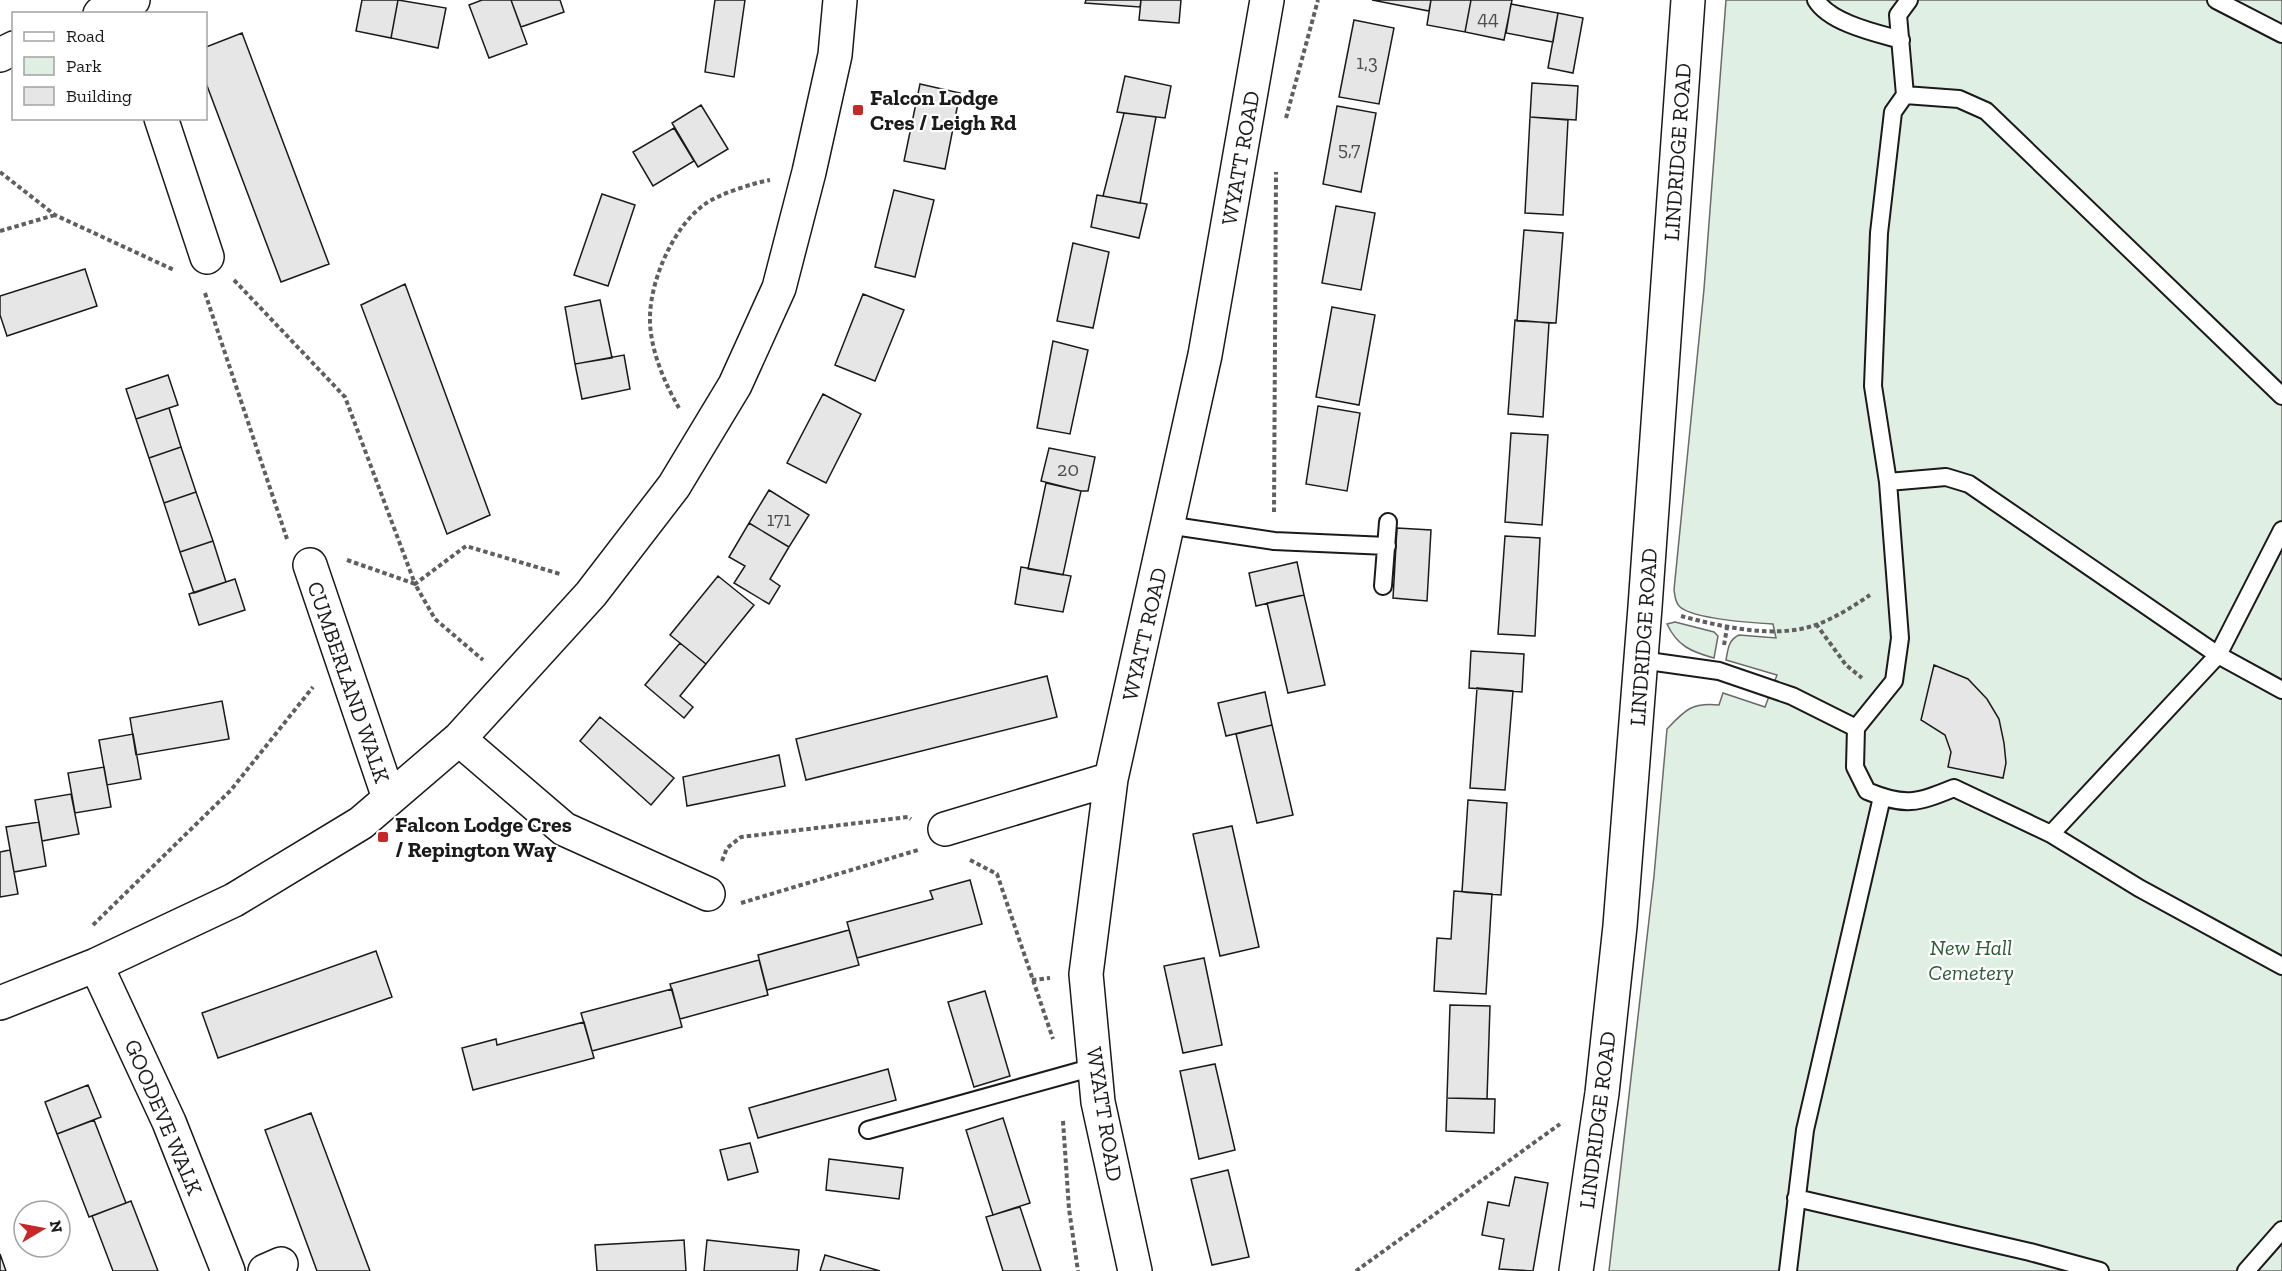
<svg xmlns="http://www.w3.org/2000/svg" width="2282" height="1271" viewBox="0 0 2282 1271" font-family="'Zilla Slab',serif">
	<rect width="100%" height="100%" fill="#fff"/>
	<path fill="#e0efe3" stroke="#6a6a6a" stroke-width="1.5" d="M1726,0H2282V1271H1609L1654,876L1667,729C1685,710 1692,702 1719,705L1723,693L1765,707L1777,675L1726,660C1728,650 1728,640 1739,635L1776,638L1773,624C1753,623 1694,619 1680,607C1675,603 1675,596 1674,590L1704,289Z
		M1675,622L1714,632L1718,636L1714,658C1692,652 1677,646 1667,624Z"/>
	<path fill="#e6e6e6" stroke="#1a1a1a" stroke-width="1.5" d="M362,0H398L391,38L356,31Z
		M398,0L446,8L438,48L391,38Z
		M482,0H511L527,44L489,58L469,5Z
		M511,0H560L564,12L521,27Z
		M715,0H745L734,77L705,72Z
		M1086,0H1141L1140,7L1085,3Z
		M1141,0H1181L1179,23L1139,20Z
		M1372,0H1431L1429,11Z
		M1431,0H1471L1465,32L1427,25Z
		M1471,0H1512L1504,40L1465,32Z
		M1511,4L1558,13L1553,42L1506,33Z
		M1558,13L1583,18L1573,73L1548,68Z
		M1354,20L1394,28L1379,104L1339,97Z
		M242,33L329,264L281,282L206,83V47Z
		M1125,76L1171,86L1165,118L1117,112Z
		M1532,83L1578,86L1576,120L1530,117Z
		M920,84L960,93L945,169L904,161Z
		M701,105L728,149L698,167L672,123Z
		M1337,106L1376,113L1361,192L1323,184Z
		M1124,113L1156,117L1140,203L1103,196Z
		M1530,117L1568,120L1563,215L1525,213Z
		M674,128L694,161L653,186L633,152Z
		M894,190L934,200L915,277L875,267Z
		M602,194L635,205L608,286L574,275Z
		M1097,195L1147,204L1139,238L1091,227Z
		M1336,206L1375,213L1361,290L1322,283Z
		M1524,230L1563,233L1556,323L1517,321Z
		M1073,243L1109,252L1093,328L1057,321Z
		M85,269L97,306L7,336L0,315V296Z
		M405,284L490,515L447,534L361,305Z
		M863,294L904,310L875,381L835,365Z
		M600,300L612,358L575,364L565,307Z
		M1332,307L1375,315L1359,405L1316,397Z
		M1515,320L1549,323L1543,417L1508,414Z
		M1053,341L1088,350L1070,434L1037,428Z
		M624,355L630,389L582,399L575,364Z
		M168,375L178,405L136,419L126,389Z
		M823,394L861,414L826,483L787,463Z
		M1318,406L1360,413L1347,491L1306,484Z
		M169,408L181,447L149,458L136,419Z
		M1511,433L1548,435L1542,525L1505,522Z
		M181,447L196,492L164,503L149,458Z
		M1049,448L1095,457L1088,491H1081L1041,481Z
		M1046,483L1081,491L1063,575L1028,569Z
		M769,490L809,515L789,547L749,523Z
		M196,492L213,541L180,552L164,503Z
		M749,523L789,547L770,579L780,586L769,604L734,583L745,566L729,557Z
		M1397,528L1431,530L1427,601L1393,598Z
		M1505,536L1540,538L1535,636L1498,634Z
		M213,541L226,582L194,593L180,552Z
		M1297,562L1304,595L1256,606L1249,573Z
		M1021,567L1071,576L1063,612L1015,604Z
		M718,576L754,605L706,664L670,635Z
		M235,579L245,610L199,625L189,594Z
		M1304,595L1325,685L1288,693L1267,603Z
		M680,643L706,664L680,696L693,707L684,718L645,685Z
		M1471,651L1524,654L1522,692L1469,688Z
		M1934,665L1968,679L1987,699L1999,719L2004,743L2006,763L2003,778L1948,767L1951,752L1945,735L1921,720Z
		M1047,676L1057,717L806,780L796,739Z
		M1477,688L1513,691L1505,790L1470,788Z
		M1265,692L1272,725L1226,736L1218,703Z
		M222,701L229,739L136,755L130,718Z
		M600,717L674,778L651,805L580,741Z
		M1272,725L1293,815L1257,823L1236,734Z
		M133,734L141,779L107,785L99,740Z
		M779,755L785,786L687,806L683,777Z
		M104,767L111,807L75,813L68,773Z
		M71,794L79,834L42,841L35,800Z
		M1468,800L1507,803L1501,895L1462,892Z
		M39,822L46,866L14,872L6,827Z
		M1232,826L1259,947L1220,956L1193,834Z
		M10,850L18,894L0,897V852Z
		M970,880L982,924L857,958L847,922L933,899L930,891Z
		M1454,891L1492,894L1486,994L1434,991L1437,938L1451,939Z
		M849,930L859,965L767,990L758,955Z
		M376,951L392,997L218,1058L202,1013Z
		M1204,958L1222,1045L1183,1053L1164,966Z
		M759,960L768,995L680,1019L670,984Z
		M672,989L682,1027L592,1051L581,1013Z
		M985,991L1010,1076L974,1087L948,1002Z
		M1450,1005L1490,1006L1487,1099L1447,1098Z
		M584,1022L594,1058L473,1090L462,1048L496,1039L497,1045Z
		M1215,1064L1235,1150L1199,1159L1180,1071Z
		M888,1069L896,1100L758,1138L749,1108Z
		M88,1085L101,1117L57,1134L45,1102Z
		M1447,1098L1495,1099L1494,1133L1446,1131Z
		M311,1113L370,1271H317L265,1130Z
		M1003,1118L1030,1203L993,1215L966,1130Z
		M94,1120L126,1203L89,1217L57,1134Z
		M750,1143L758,1172L728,1180L720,1150Z
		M829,1159L903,1168L899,1199L826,1190Z
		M1228,1170L1249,1257L1212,1265L1191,1179Z
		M1515,1177L1548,1183L1533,1271L1499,1269L1504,1239L1482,1235L1488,1202L1509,1206Z
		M131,1201L158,1271H113L92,1216Z
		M1020,1207L1041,1271H1003L986,1217Z
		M684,1240L686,1271H597L595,1245Z
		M707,1240L799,1250L797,1271H704Z
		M0,1254L6,1271H0Z
		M825,1255L880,1271H820Z"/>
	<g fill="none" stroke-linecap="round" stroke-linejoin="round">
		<g stroke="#1a1a1a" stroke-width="20">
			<path id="service" d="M1816,0C1830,23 1876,33 1901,40
				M2216,0L2282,34
				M1905,95L1898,15L1909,0
				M1888,482L1946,477L1969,484L2218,655L2282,690
				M1167,525L1274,541L1387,546
				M1383,586L1388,522
				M1641,660L1719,671L1792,696L1856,728L1894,681L1900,638L1888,482L1873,386L1879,233L1893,112L1905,95L1959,99L1986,111L2282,396
				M1856,728L1855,767L1867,791C1905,807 1917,803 1954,788L2051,834L2139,888L2282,966
				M2051,834L2218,655L2282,530
				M868,1130L1094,1067
				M1796,1198L2030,1252L2100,1271
				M1788,1271L1805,1130L1882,797
				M2246,1271L2282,1230"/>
		</g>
		<g stroke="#1a1a1a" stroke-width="36">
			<path id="minor" d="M100,14L133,0
				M0,55L14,48
				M161,118L207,257
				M310,565L389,798
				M459,739L564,829L708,894
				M945,829L1111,779
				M96,965L169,1122L228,1271
				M0,1003L96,965L234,900L361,823L459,739L591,594L674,486L735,385L779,288L809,172L835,55L840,0
				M265,1271L281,1264
				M1135,1271L1098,1102L1086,974L1111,779L1205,355L1267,0
				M1576,1271L1602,1093L1620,926L1645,607L1688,0"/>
		</g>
		<path stroke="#5f5f5f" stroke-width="4" stroke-dasharray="4.5 3" stroke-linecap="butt" d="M1286,118L1318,0
			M0,172L55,215L174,270
			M0,231L55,215
			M234,280L345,397L415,584L466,546L560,574
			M205,293L287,539
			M679,408C664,382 649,347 650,316C651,278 674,226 705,204C719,194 753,183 770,180
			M1274,512L1276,172
			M347,560L415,584L435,619L483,660
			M1681,616C1719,626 1769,638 1809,627C1831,621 1852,607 1870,595
			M1816,624L1846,665L1862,678
			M1724,645L1727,628
			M970,860L997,874L1053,1039
			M722,861L727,848L741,837L908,817L911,819
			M741,903L918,850
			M93,925L231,790L313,687
			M1032,980L1050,978
			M1063,1121L1069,1209L1078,1271
			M1356,1271L1560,1124"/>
		<use href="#service" stroke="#fff" stroke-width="16"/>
		<use href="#minor" stroke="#fff" stroke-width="33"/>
	</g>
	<g fill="#c62828" stroke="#fff" stroke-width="2">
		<rect x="852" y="104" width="12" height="12" rx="3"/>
		<rect x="377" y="831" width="12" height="12" rx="3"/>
	</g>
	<g text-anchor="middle" stroke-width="4.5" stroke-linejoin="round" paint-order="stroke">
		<g font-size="20" fill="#4d4d4d">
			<text x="1488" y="25">44</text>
			<text x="1367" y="69">1,3</text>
			<text x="1349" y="156">5,7</text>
			<text x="1068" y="476">20</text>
			<text x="779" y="526">171</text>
		</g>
		<g font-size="22" font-weight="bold" fill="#1a1a1a" stroke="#fff" text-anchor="start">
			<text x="870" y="105">Falcon Lodge<tspan x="870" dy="25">Cres / Leigh Rd</tspan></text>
			<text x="395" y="832">Falcon Lodge Cres<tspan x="395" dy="25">/ Repington Way</tspan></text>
		</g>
		<g font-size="22" fill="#1a1a1a" stroke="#fff">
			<text transform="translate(1677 152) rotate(-86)" y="8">LINDRIDGE ROAD</text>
			<text transform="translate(1240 158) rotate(-80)" y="8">WYATT ROAD</text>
			<text transform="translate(1144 634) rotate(-77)" y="8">WYATT ROAD</text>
			<text transform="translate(1643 637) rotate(-86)" y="8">LINDRIDGE ROAD</text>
			<text transform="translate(349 682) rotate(71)" y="8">CUMBERLAND WALK</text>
			<text transform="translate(1105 1114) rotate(81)" y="8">WYATT ROAD</text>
			<text transform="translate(164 1117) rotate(67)" y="8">GOODEVE WALK</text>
			<text transform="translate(1597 1120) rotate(-83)" y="8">LINDRIDGE ROAD</text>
		</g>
		<g font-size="22" font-style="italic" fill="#2b5a34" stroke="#fff">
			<text x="1971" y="955">New Hall<tspan x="1971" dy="25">Cemetery</tspan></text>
		</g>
	</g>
	<rect x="12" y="12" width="195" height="108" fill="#ffffff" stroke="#a3a3a3" stroke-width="1.5"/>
	<rect x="24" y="32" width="30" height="9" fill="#ffffff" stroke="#a3a3a3" stroke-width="1.5"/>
	<text x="66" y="42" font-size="18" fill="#1a1a1a">Road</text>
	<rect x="24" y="57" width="30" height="18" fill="#e0efe3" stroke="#a3a3a3" stroke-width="1.5"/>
	<text x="66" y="72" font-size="18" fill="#1a1a1a">Park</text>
	<rect x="24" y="87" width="30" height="18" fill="#e6e6e6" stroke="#a3a3a3" stroke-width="1.5"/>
	<text x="66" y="102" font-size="18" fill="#1a1a1a">Building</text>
	<g transform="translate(42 1229) rotate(80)"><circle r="28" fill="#ffffff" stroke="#a3a3a3" stroke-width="1.5"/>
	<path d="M0-4.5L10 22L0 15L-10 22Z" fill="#c62828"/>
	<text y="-9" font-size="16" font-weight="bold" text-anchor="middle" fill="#1a1a1a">N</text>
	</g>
</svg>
